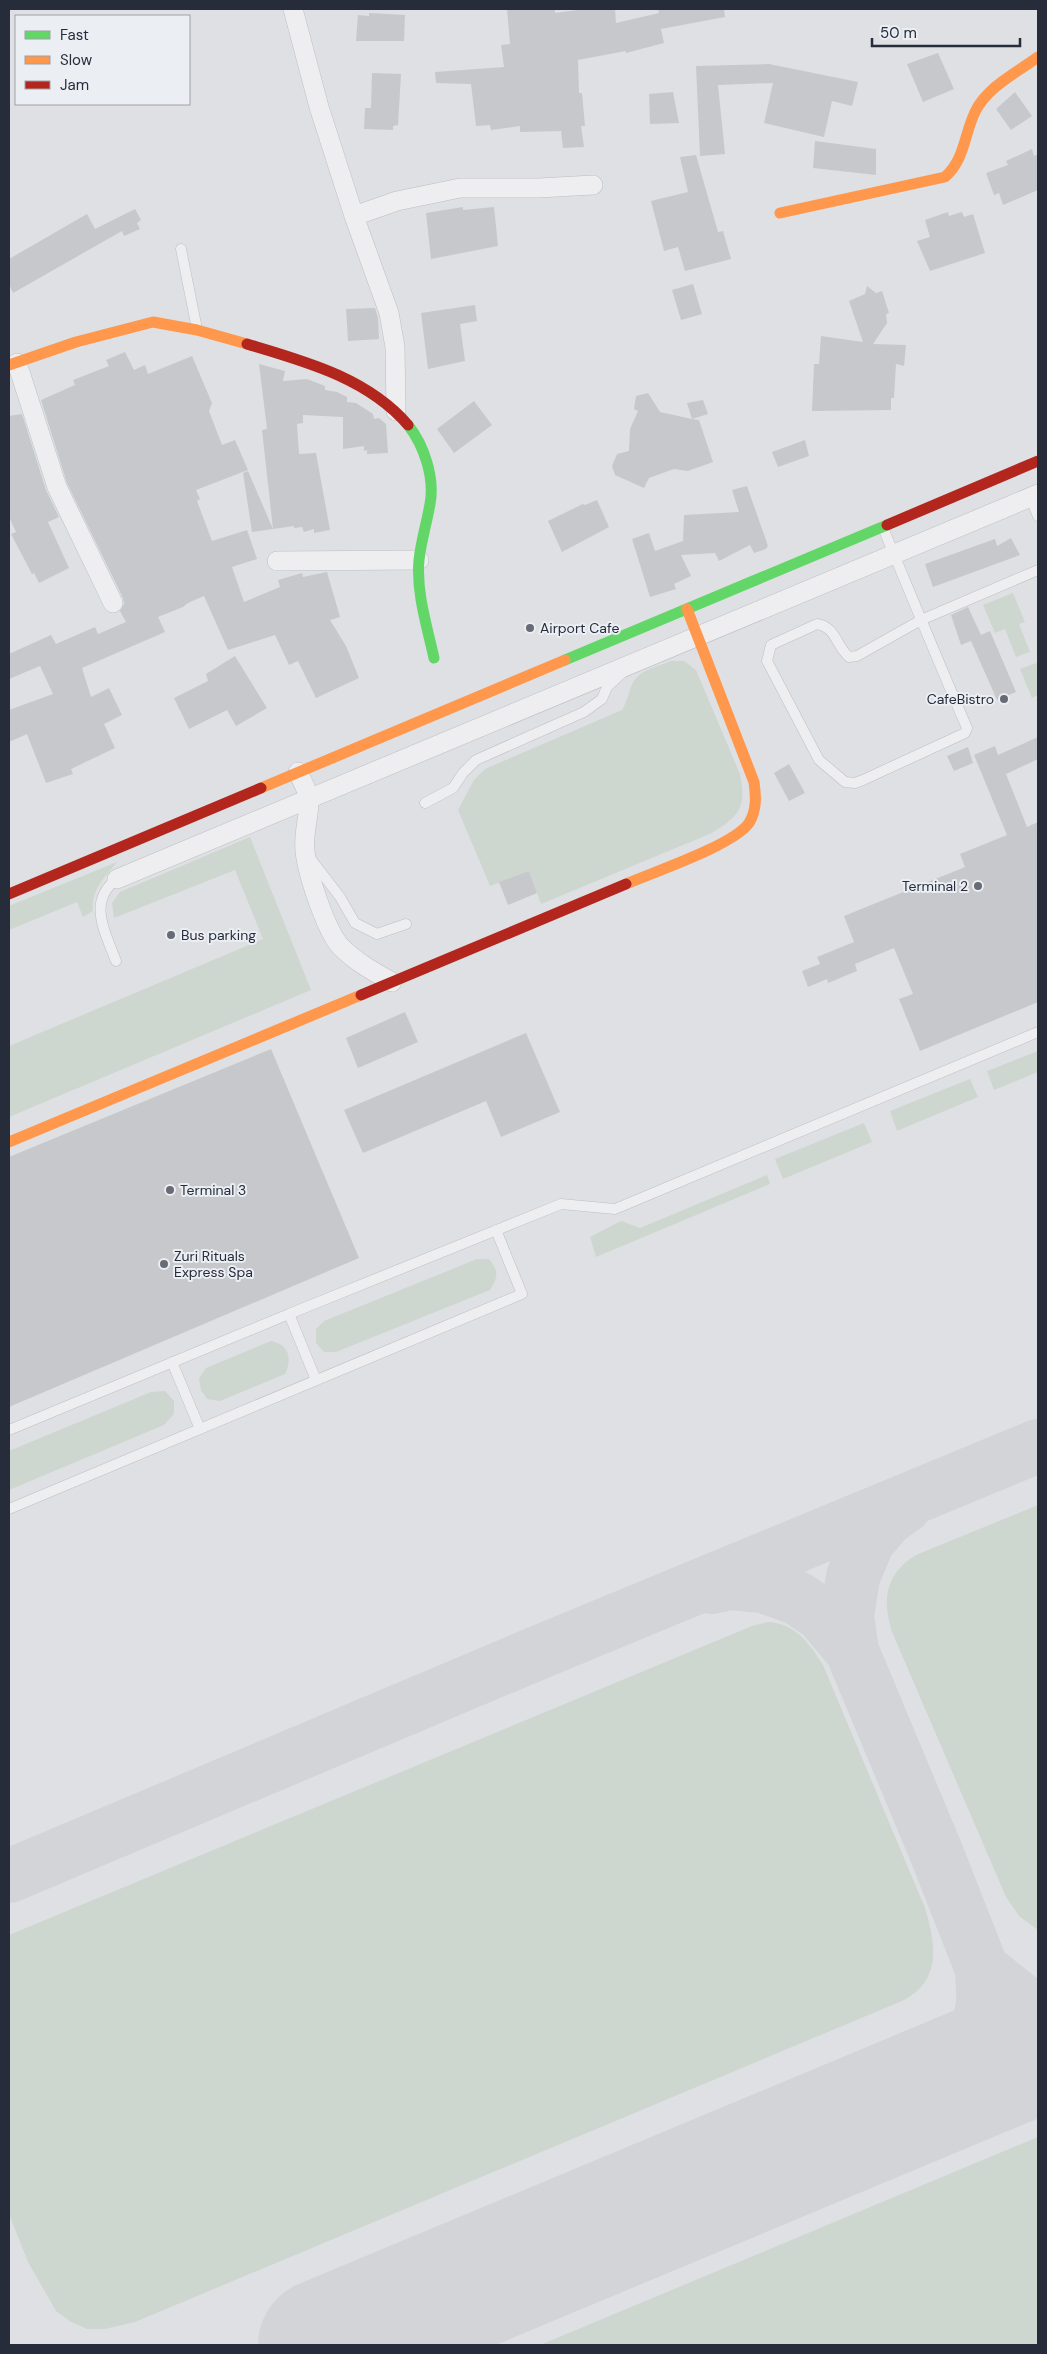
<svg xmlns="http://www.w3.org/2000/svg" width="1047" height="2354" viewBox="0 0 1047 2354" font-family="'DM Sans',sans-serif">
	<rect width="100%" height="100%" fill="#dee0e3"/>
	<path fill="#ced7cf" d="M1013,593L1025,622L1019,624L1030,652L1016,657L1005,629L995,633L983,605Z
		M671,661H684L696,670L740,774C747,808 739,816 712,833L541,904L529,871L490,886L458,810L474,780L485,769L622,710C627,702 628,695 631,687C637,670 656,667 671,661Z
		M1036,663L1038,668V695L1032,698L1020,669Z
		M250,837L311,990L9,1117V1046L263,939L235,870L114,918L112,903L120,892Z
		M117,862C104,878 91,890 93,911L83,917L77,902L9,930V906Z
		M1038,1051V1072L994,1090L987,1071Z
		M970,1079L978,1097L897,1131L890,1111Z
		M864,1123L872,1142L783,1179L775,1159Z
		M767,1175L770,1184L596,1257L590,1237L621,1221L640,1228Z
		M477,1259H489C499,1271 498,1277 490,1290L336,1352H324L316,1343V1329L324,1321Z
		M271,1341C288,1344 293,1358 285,1374L220,1401L207,1399L201,1390L199,1378L206,1368Z
		M165,1391L174,1401V1414L164,1425L9,1490V1451L151,1392Z
		M1038,1505V1930L1019,1916L1006,1897L892,1632C882,1600 885,1574 916,1555Z
		M768,1622C796,1624 809,1643 823,1665L925,1908C936,1945 942,1981 902,2001L135,2322L105,2329H87L71,2322L56,2311L28,2262L9,2214V1935L752,1626Z
		M1038,2137V2345H540Z"/>
	<g fill="none" stroke-linecap="round" stroke-linejoin="round">
		<path stroke="#d2d4d7" stroke-width="54" d="M711,1587L730,1583L763,1586L797,1598L821,1614L852,1651L936,1852L982,1969L1021,2000L1038,2008
			M852,1651L847,1616L853,1577L868,1541L887,1519L905,1506
			M9,1876L535,1654L1038,1446
			M927,2094C955,2067 977,2044 983,2004C984,1993 982,1980 982,1969"/>
		<path stroke="#d2d4d7" stroke-width="132" d="M324,2345L1038,2047"/>
	</g>
	<path fill="#c7c8cb" d="M507,9H555V13L585,9H615L616,23L659,13L658,9H724L725,17L661,29L664,43L626,53V51L578,60L579,93H582L585,126H581L584,147L563,148L561,131L520,132V126L491,130L490,125L476,126L471,84L436,83L435,72L504,67L501,45L510,44Z
		M369,13L405,15L404,41H356L358,15L369,16Z
		M938,53L954,89L923,102L907,64Z
		M769,64L858,82L852,106L832,101L824,137L764,123L773,83L718,85L725,154L700,156L696,66Z
		M372,73L401,74L398,125L393,126V130L364,129L365,108H371Z
		M673,92L679,123L650,124L649,94Z
		M1015,92L1032,116L1011,130L996,109Z
		M815,141L876,149V175L813,168Z
		M1032,149L1034,156L1038,154V190L1003,205L999,193L994,195L986,173L1008,165L1006,161Z
		M696,155L718,232L723,231L731,259L685,271L678,247L664,251L651,201L688,192L680,157Z
		M463,207V210L494,207L498,246L431,259L426,213Z
		M135,209L141,220L137,223L140,229L124,236L122,231L13,293L9,284V259L87,214L95,229Z
		M948,212L949,216L962,212L964,217L973,214L985,253L930,271L917,241L930,237L925,220Z
		M693,284L702,314L681,320L672,290Z
		M867,286L876,293L882,291L889,313L886,314L887,323L873,344L906,345L904,366L896,364L894,398H891V410L812,411L814,364H819L821,336L863,342L849,301L865,294Z
		M475,305L477,321L460,324L465,361L428,369L421,313Z
		M375,308L378,318L379,339L348,341L346,309Z
		M125,352L134,370L145,365L148,374L192,356L212,403L209,411L222,445L235,440L248,470L196,490L200,499L197,501L212,541L247,530L257,559L232,567L244,602L280,587L278,580L302,573L303,577L327,572L340,617L330,620L346,646L359,678L316,698L298,661L289,665L275,635L228,650L204,596L188,603L183,607L158,617L165,632L82,668L91,697L109,688L122,715L104,724L115,748L71,769L73,774L46,783L27,734L9,742V710L53,694L40,666L9,679V654L51,635L56,644L95,627L98,634L126,622L120,611L124,604L123,598L67,483L41,400L75,385L73,380L109,366L106,360Z
		M259,364L285,371L283,381L307,379L325,386V390L337,392L347,397V402L356,403L373,414L374,419L379,418L386,424L388,453L367,454V450L364,451V446L343,449V417L303,415V423L297,424L299,454L316,453L330,530L314,533V529L304,532L302,527L294,528V526L273,529L262,430L267,429Z
		M648,393L660,412L692,419L687,403L703,400L708,414L692,419L699,420L713,462L688,471L674,469L649,478L644,488L615,475L612,466L617,454L629,451L630,429L638,411L634,409L636,396Z
		M474,401L492,425L454,453L437,429Z
		M22,414L46,490L59,517L48,522L69,568L39,583L34,573L32,574L11,534L16,532L9,517V416Z
		M805,440L809,456L778,467L772,452Z
		M248,471L273,529L252,532L243,473Z
		M747,486L768,546L766,549L754,553L750,545L719,561L715,553L681,555L691,576L674,584L676,589L650,597L632,539L649,533L655,551L683,541L684,515L739,512L732,490Z
		M597,500L609,527L562,552L548,521L583,504L585,505Z
		M1011,538L1020,555L933,587L925,564L995,539L997,546Z
		M968,607L981,635L990,631L1016,692L997,700L971,641L961,645L951,615Z
		M235,656L267,708L236,726L227,710L189,729L174,698L208,681L206,674Z
		M1038,737V759L1006,774L1027,827L1038,822V1002L920,1051L899,999L913,994L894,948L855,964L857,971L828,983L827,979L808,987L802,971L820,964L817,957L854,942L844,916L965,867L960,854L1007,835L974,755L995,746L998,755Z
		M968,747L973,763L954,771L947,756Z
		M789,764L805,793L789,801L774,773Z
		M529,871L537,893L508,905L499,882Z
		M405,1012L418,1042L358,1068L346,1038Z
		M526,1033L560,1112L501,1137L486,1101L363,1153L344,1110Z
		M271,1049L359,1258L9,1407V1157Z"/>
	<g fill="none" stroke-linecap="round" stroke-linejoin="round">
		<g stroke="#bcbec1" stroke-width="11">
			<path id="lane" d="M181,249L197,329
				M1030,497L1038,516
				M883,528C911,595 938,661 967,728L965,733L863,780L855,783L845,782L819,760L767,661L771,645L817,624C836,627 836,646 849,657L857,656L921,620L1038,570
				M425,803L453,788L463,773L476,760L584,712L602,699L607,687L621,674
				M310,858L340,897L355,923L377,934L406,924
				M116,961C105,932 87,901 117,879
				M289,1314L561,1204L615,1209L1038,1032
				M172,1362L200,1429
				M9,1430L289,1314L316,1380
				M9,1509L522,1294L496,1230"/>
		</g>
		<g stroke="#bcbec1" stroke-width="20">
			<path id="street" d="M293,9L319,107L354,216L389,313L395,347L396,411
				M354,216L397,201L460,188H539L593,185
				M17,363L57,487L113,603
				M277,561L419,560
				M298,772C301,780 309,792 309,801C309,818 303,833 305,851C307,873 326,931 341,947C356,962 374,972 392,982
				M117,879L1038,494"/>
		</g>
		<use href="#lane" stroke="#eeeef0" stroke-width="10"/>
		<use href="#street" stroke="#eeeef0" stroke-width="19"/>
		<path stroke="#63d668" stroke-width="11" d="M408,425C424,445 435,478 430,504C427,522 421,541 419,560C416,592 427,626 434,658
			M565,660L887,525"/>
		<path stroke="#ff974d" stroke-width="11" d="M780,213L945,177C965,159 964,135 975,112C987,87 1016,73 1038,57
			M9,365L76,342L153,322L197,330L247,344
			M261,788L565,660
			M626,884C654,872 734,845 749,823C757,810 756,796 754,782L687,609
			M9,1142L361,995"/>
		<path stroke="#b3261e" stroke-width="11" d="M247,344C304,361 368,378 408,425
			M887,525L1038,461
			M9,894L261,788
			M361,995L626,884"/>
	</g>
	<g fill="#676b76" stroke="#ebeef3" stroke-width="2">
		<circle cx="530" cy="628" r="5"/>
		<circle cx="1004" cy="699" r="5"/>
		<circle cx="978" cy="886" r="5"/>
		<circle cx="171" cy="935" r="5"/>
		<circle cx="170" cy="1190" r="5"/>
		<circle cx="164" cy="1264" r="5"/>
	</g>
	<g text-anchor="middle" stroke-width="4" stroke-linejoin="round" paint-order="stroke">
		<g font-size="14" fill="#272c3b" stroke="#ebeef3" text-anchor="start">
			<text x="540" y="633">Airport Cafe</text>
			<text x="994" y="704" text-anchor="end">CafeBistro</text>
			<text x="968" y="891" text-anchor="end">Terminal 2</text>
			<text x="181" y="940">Bus parking</text>
			<text x="180" y="1195">Terminal 3</text>
			<text x="174" y="1261">Zuri Rituals<tspan x="174" dy="16">Express Spa</tspan></text>
		</g>
	</g>
	<rect width="1047" height="2354" fill="none" stroke="#272c3b" stroke-width="20"/>
	<rect x="15" y="15" width="175" height="90" fill="#ebeef3" stroke="#9da0a9"/>
	<rect x="25" y="31" width="25" height="8" fill="#63d668" stroke="#9da0a9"/>
	<text x="60" y="40" font-size="15" fill="#272c3b">Fast</text>
	<rect x="25" y="56" width="25" height="8" fill="#ff974d" stroke="#9da0a9"/>
	<text x="60" y="65" font-size="15" fill="#272c3b">Slow</text>
	<rect x="25" y="81" width="25" height="8" fill="#b3261e" stroke="#9da0a9"/>
	<text x="60" y="90" font-size="15" fill="#272c3b">Jam</text>
	<path d="M872 38v8h148v-8" fill="none" stroke="#272c3b" stroke-width="2.5"/>
	<text x="880" y="38" font-size="15" fill="#272c3b" stroke="#ebeef3" stroke-width="4" paint-order="stroke">50 m</text>
</svg>
